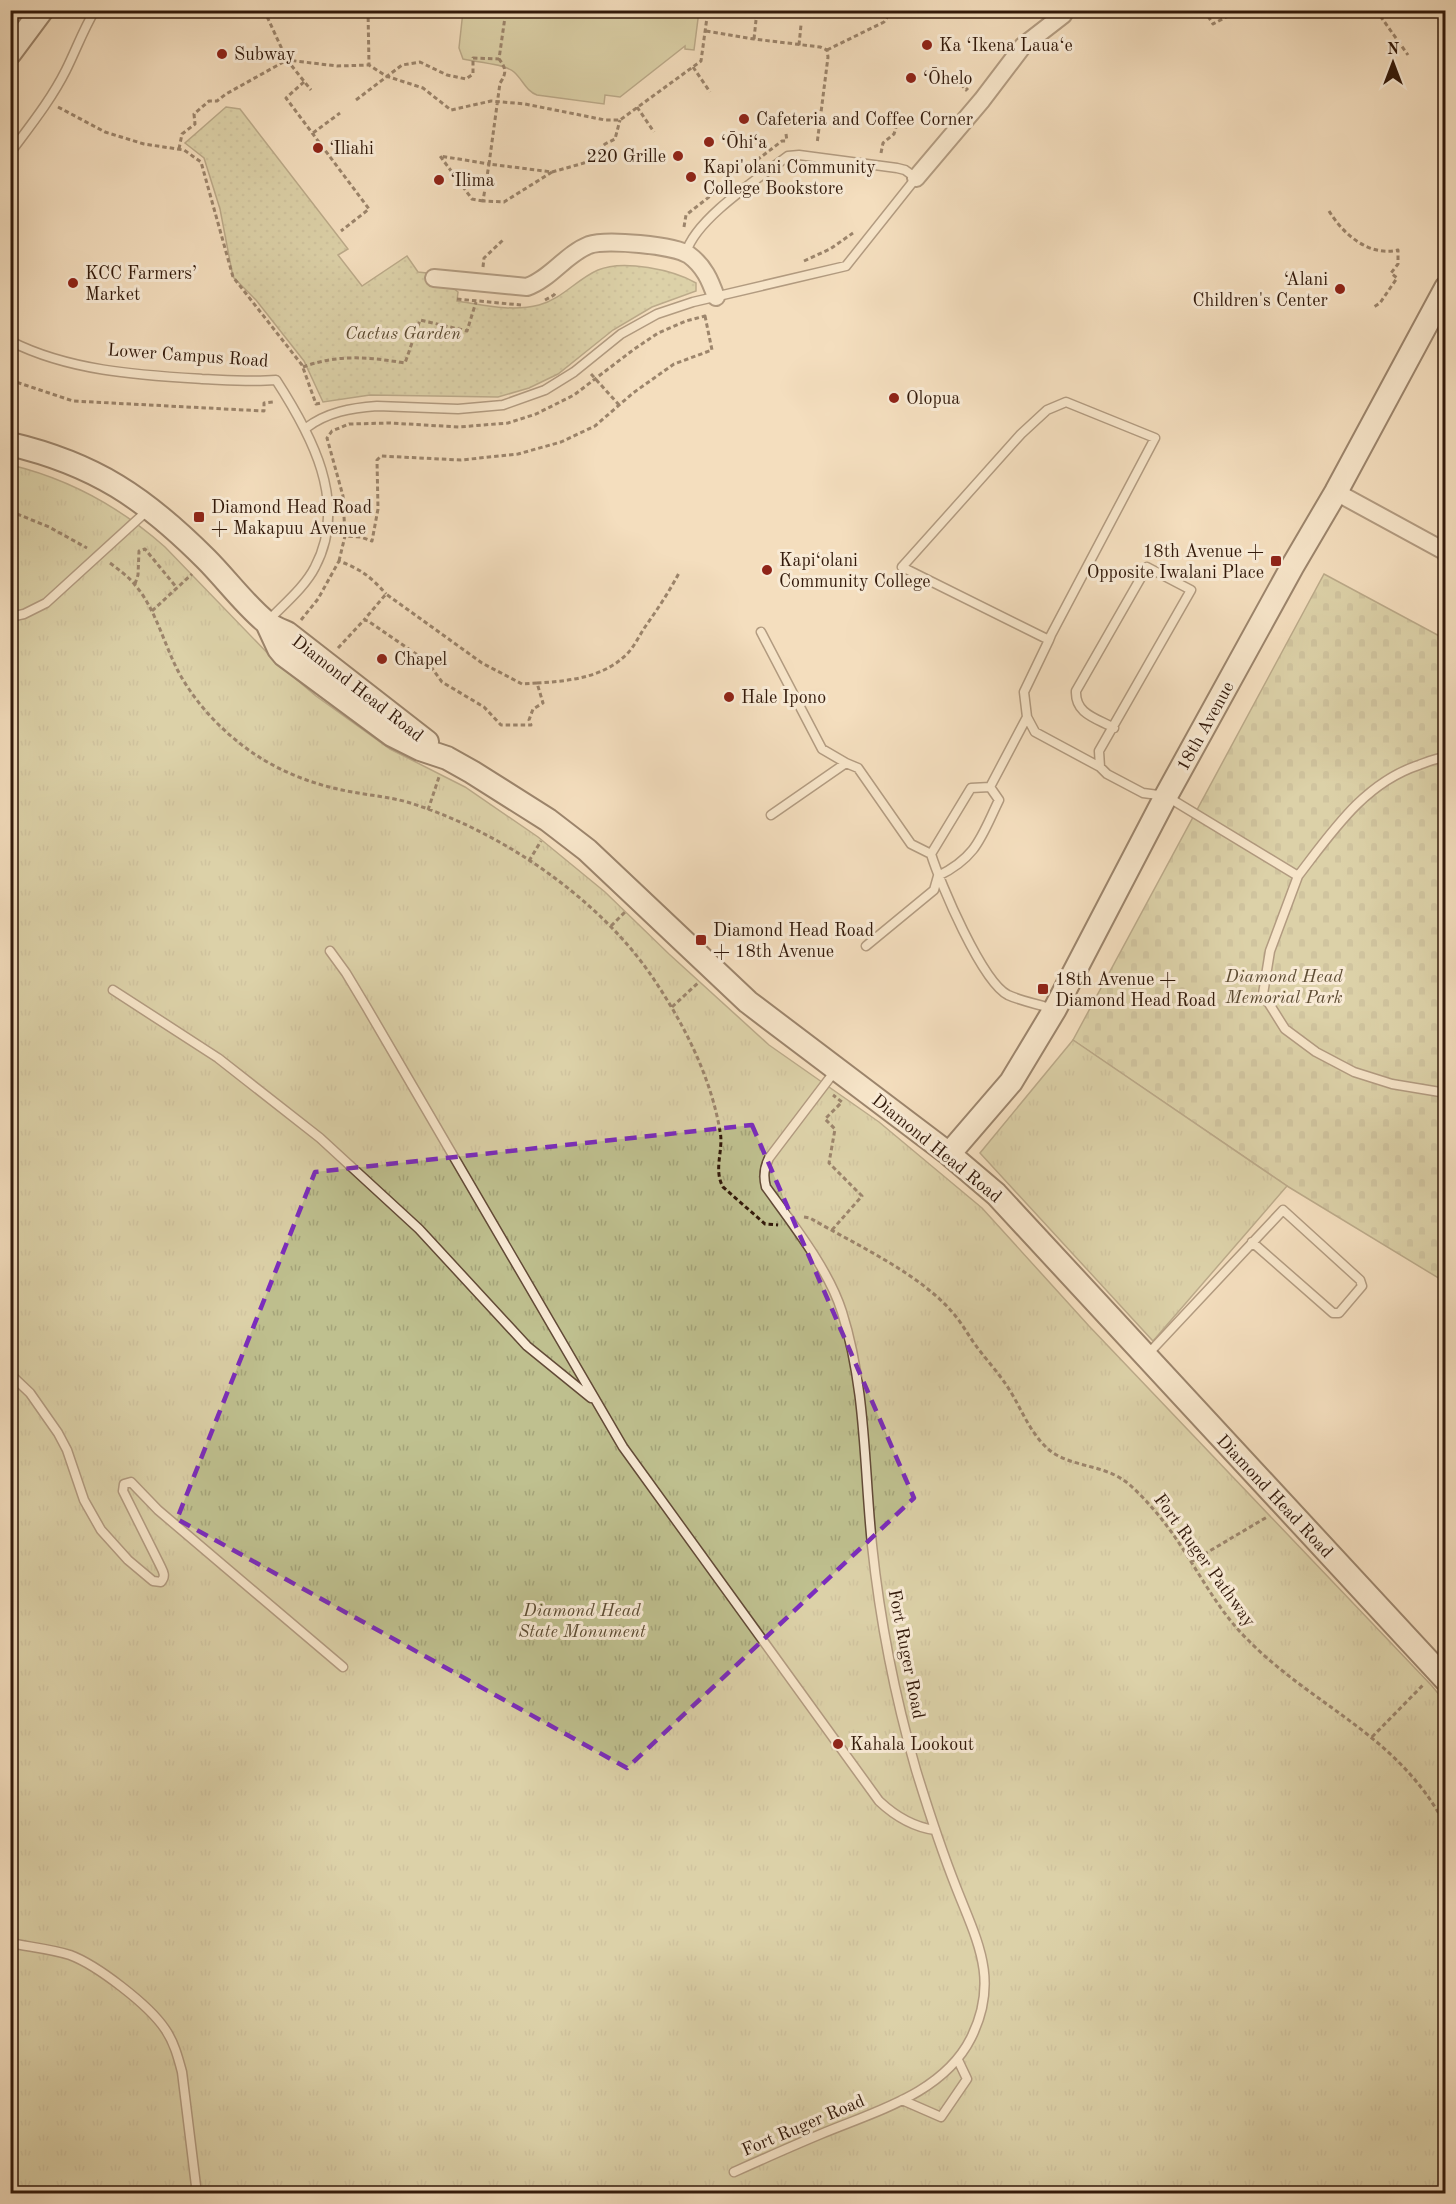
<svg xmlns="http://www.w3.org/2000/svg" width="1456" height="2204" viewBox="0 0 1456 2204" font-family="'Old Standard TT',serif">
	<defs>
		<pattern id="cemetery-stones" width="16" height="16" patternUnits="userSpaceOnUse" patternTransform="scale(1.5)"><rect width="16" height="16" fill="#bfc08f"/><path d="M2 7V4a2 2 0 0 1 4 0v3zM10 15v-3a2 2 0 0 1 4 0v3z" fill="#a5a47a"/></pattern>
		<pattern id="park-tufts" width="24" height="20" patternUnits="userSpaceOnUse" patternTransform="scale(1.5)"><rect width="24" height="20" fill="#bfc08f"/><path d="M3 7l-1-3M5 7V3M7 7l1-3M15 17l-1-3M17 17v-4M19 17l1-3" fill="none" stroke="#a5a47a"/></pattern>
		<pattern id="garden-dots" width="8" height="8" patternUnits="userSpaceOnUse" patternTransform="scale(1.5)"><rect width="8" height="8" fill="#bfc08f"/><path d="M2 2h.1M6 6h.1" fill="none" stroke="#a5a47a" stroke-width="1.8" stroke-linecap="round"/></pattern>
	</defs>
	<rect width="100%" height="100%" fill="#f4debe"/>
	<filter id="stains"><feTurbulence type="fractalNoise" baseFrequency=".00333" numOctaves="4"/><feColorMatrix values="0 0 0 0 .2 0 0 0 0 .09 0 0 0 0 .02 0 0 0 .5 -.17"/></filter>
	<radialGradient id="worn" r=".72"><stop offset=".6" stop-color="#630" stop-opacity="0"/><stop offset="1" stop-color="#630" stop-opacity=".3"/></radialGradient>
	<path fill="#bfc08f" stroke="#786c4c" stroke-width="1.5" d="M463,11V10L699,11L694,50L685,49V46L620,97L605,95L604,104L537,95C526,91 523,80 514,72C505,64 476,62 463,59L459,48Z"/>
	<path fill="url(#cemetery-stones)" stroke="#786c4c" stroke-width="1.5" d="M1324,574L1445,639V1282L1287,1186L1073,1040Z"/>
	<path fill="url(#park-tufts)" stroke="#786c4c" stroke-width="1.5" d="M11,465C69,479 120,507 165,547L278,664L316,696L390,749L465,787L538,837L605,892L669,954L769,1045L879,1122L982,1208L1089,1326L1432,1686L1446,1703L1445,2193L11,2194Z
		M1073,1040L1287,1186L1153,1341L980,1153Z"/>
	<path fill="url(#garden-dots)" stroke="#786c4c" stroke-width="1.5" d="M226,107L240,109L348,249L338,255L362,286L407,256L418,272L436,274L458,292L457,301C484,305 512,312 539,305C562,299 577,279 598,270C623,259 674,270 696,283V291L652,307L613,330L558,374L529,388L498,397L370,395L323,402L304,361L256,300L233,277L220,209L204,158L185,143Z"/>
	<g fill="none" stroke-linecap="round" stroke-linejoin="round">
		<g stroke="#624a37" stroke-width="11">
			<path id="lane" d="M10,153C30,126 51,100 66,70C76,50 83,30 95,10
				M10,341C69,371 138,375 202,379C227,380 251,382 276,380C311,434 349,503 315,567C305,587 283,605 267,622
				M306,428C327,412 351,408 377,406L458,409L503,405L545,390L574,372L621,334L657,314L693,302L846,266L916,178L905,170L897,168L799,155L788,156C759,178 695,219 686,253
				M10,617L24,614L46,603L148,510
				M761,632L822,749L846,763
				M1049,640L902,567L1021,434L1047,410L1066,402L1155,438L1051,635L1049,640L1024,692L1027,717L1035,732L1100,767
				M1114,728C1096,718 1075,714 1076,691L1147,567L1191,590L1099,751L1100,767L1107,774L1143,793L1166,796L1298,876C1332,832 1364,783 1419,765C1427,762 1436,758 1446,757
				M771,815L846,763L858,768L911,844L931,854L971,788L990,787L1027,717
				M931,854C940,883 982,982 1008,995C1021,1001 1038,1004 1053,1009
				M1298,876L1270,951L1263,994L1285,1029L1316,1052L1354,1072L1392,1084L1446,1093
				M866,946L934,890L938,876C977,857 981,837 999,800L990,787
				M330,951L346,973L367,1008L623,1447L879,1801C896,1817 913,1827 935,1830
				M113,990L218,1058L320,1138L419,1229L527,1346L591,1398
				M1148,1354L1283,1210L1360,1280L1362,1286L1339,1313H1333L1252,1242
				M10,1374L30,1393L58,1433L67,1450L84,1500L101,1530L128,1560L153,1581L161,1582C167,1575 162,1570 159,1563L123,1491L124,1484L131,1482L158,1510L343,1667
				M10,1943C30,1947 51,1949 70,1955C97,1965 149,2005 165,2029C174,2042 178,2057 182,2072L197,2194
				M902,2100L941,2117L967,2079L958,2060
				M734,2172C763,2159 792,2146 821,2134C873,2112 943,2094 971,2038C1000,1980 977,1941 956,1887C941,1849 928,1809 916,1770C895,1697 880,1621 872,1545C864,1467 866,1388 842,1312C829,1270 792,1223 766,1187C763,1176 764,1168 769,1158L835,1071"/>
		</g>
		<g stroke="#624a37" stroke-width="20">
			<path id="street" d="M916,178L982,100L1023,46L1063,15L1066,10
				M434,278L527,287C550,279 566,254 589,245C606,239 674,245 689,255C704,266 710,280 716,297
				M1336,492L1446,552"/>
		</g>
		<g stroke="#32190a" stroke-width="26">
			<path id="secondary" d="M10,53L42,10
				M10,444C95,464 145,498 206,559C226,579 245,605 266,622C272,627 280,630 287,633L427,742
				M267,623L279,649L284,655L392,735L420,749L447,758L472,772L548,820L587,850L748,1002L949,1154L996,1194L1446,1680
				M949,1154L1011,1082L1055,1009L1166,796L1292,567L1336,492L1446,288"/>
		</g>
		<path stroke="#32190a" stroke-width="3" stroke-dasharray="4.5 3" stroke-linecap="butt" d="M264,10L287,60L337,66L369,65L386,76L423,88L451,110L491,101L525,104L605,120H620L701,61L708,10
			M368,10L369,65
			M906,10L910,11
			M1204,10L1213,24L1228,16L1227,13
			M1376,10L1408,55
			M706,31L754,39L820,47L827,50L828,57L817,144
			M754,39L756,20
			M799,45L801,25
			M827,50L884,22L892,10
			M242,54L287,60L311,90
			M693,67L710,92
			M304,82L286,98L369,209L341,231
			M961,84L966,90L968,88
			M356,100L402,65L420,62L447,75L466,79L473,74V58L499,59L506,10
			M58,107L105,132L144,144L184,150L201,162L233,277L302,365L316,404L321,403
			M637,107L654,132
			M313,133L340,113
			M786,134L787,141
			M179,149L182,134L195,124L194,114L209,101H217L226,94L287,60
			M881,153L883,143L894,134L899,118
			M757,160L782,141H787
			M552,172L584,163L605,144L615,139L620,120
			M483,201L472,199L440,156L489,164L483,201L504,202L552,172L489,164L500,83C507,73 506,68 499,59
			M1329,211C1343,234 1369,257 1398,250V264L1391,273L1397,278L1380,303L1374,307
			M684,227L686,215L718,190
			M804,261L830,249L853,233
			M483,267L484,258L503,240
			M457,299L521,305
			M545,300L554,295L556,292
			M705,316L712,350L674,364L633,393L595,426L561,442L518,454L461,460L381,456L377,460L378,509L372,541L361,537L345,536L343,496L327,438L332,431L349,424L390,423L459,427L508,423L536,414L574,395L633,350L658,333L686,321Z
			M303,367C338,354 369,357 405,363L420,320L467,331L476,302
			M591,374L620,406
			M10,380L73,401L264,411V403L273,402
			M10,511L49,527L87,548
			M339,561L345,536
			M110,563C119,570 128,576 135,585C155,608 163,641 177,669C191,696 212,721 237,741C267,766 304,782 342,790C364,795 386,796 407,802C500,830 602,900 655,981C685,1026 711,1078 720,1131C724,1150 713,1169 723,1187L765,1224L778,1225
			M135,584L138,575L139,551L145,549L177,588
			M152,611L192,574
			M301,620L318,599L339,561C362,570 370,576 386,594
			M338,648L364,620L368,621L419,656L429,664L442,682L484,707L501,725H531L529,720L533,709L543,703L537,683L522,684L482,663L386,594L364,620
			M537,683C569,681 603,678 627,654C634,647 639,636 645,627C657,610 669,592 679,573
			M428,810L439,777
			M529,861L541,841
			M611,926L625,912
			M672,1007L699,982
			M804,1217L810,1218C856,1245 919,1273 953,1313C961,1322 967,1333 974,1343C986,1360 1001,1375 1012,1394C1022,1411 1029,1429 1043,1444C1066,1470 1104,1461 1131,1486C1153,1506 1172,1531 1188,1557C1206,1585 1222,1614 1246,1638C1313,1707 1398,1734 1446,1826
			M832,1230L862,1196L829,1163L835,1129L825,1119L842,1102L833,1095
			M1191,1562L1267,1517
			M1372,1737L1424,1684"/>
		<use href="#lane" stroke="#f8ead5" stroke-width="8"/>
		<use href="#street" stroke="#f8ead5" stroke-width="16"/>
		<use href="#secondary" stroke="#f8ead5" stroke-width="22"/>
	</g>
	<path d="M0 0H1456V2204H0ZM752,1125L914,1498L627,1768L177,1519L315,1172Z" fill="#f4debe" fill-opacity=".55" fill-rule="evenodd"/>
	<path fill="none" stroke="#7b2cbf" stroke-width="4.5" stroke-dasharray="12 8" stroke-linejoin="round" d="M752,1125L914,1498L627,1768L177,1519L315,1172Z"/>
	<g fill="#8f2418" stroke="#f8ead5" stroke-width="2">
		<circle cx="927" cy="45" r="6"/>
		<circle cx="222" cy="54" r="6"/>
		<circle cx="911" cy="78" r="6"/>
		<circle cx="744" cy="119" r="6"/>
		<circle cx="709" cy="142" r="6"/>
		<circle cx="318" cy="148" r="6"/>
		<circle cx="678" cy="156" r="6"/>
		<circle cx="691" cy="177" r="6"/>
		<circle cx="439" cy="180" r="6"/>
		<circle cx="73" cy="283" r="6"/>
		<circle cx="1340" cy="289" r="6"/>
		<circle cx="894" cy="398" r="6"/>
		<rect x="193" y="511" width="12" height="12" rx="3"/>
		<rect x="1270" y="555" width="12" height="12" rx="3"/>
		<circle cx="767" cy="570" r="6"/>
		<circle cx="382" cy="659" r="6"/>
		<circle cx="729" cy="697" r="6"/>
		<rect x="695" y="934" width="12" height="12" rx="3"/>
		<rect x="1037" y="983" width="12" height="12" rx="3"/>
		<circle cx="838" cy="1744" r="6"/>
	</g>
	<g text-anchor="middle" stroke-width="6" stroke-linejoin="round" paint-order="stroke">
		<g font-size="18" fill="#32190a" stroke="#f8ead5" text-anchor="start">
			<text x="939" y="51">Ka ‘Ikena Laua‘e</text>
			<text x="234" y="60">Subway</text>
			<text x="923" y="84">‘Ōhelo</text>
			<text x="756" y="125">Cafeteria and Coffee Corner</text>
			<text x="721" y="148">‘Ōhi‘a</text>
			<text x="330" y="154">ʻIliahi</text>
			<text x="666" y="162" text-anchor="end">220 Grille</text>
			<text x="703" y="173">Kapi'olani Community<tspan x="703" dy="21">College Bookstore</tspan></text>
			<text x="451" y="186">ʻIlima</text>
			<text x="85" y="279">KCC Farmers’<tspan x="85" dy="21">Market</tspan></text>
			<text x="1328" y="285" text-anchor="end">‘Alani<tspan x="1328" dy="21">Children's Center</tspan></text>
			<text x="906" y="404">Olopua</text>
			<text x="211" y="513">Diamond Head Road<tspan x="211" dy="21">+ Makapuu Avenue</tspan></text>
			<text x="1264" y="557" text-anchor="end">18th Avenue +<tspan x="1264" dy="21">Opposite Iwalani Place</tspan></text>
			<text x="779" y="566">Kapi‘olani<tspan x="779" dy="21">Community College</tspan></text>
			<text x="394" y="665">Chapel</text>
			<text x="741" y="703">Hale Ipono</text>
			<text x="713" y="936">Diamond Head Road<tspan x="713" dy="21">+ 18th Avenue</tspan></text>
			<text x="1055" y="985">18th Avenue +<tspan x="1055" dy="21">Diamond Head Road</tspan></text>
			<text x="850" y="1750">Kahala Lookout</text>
		</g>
		<g font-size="18" font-style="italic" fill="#5c4b32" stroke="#f8ead5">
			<text x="403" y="339">Cactus Garden</text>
			<text x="1284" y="982">Diamond Head<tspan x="1284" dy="21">Memorial Park</tspan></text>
			<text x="582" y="1616">Diamond Head<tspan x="582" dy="21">State Monument</tspan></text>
		</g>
		<g font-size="18" fill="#32190a" stroke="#f8ead5">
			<text transform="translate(188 355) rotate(4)" y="6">Lower Campus Road</text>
			<text transform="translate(358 688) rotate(38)" y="6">Diamond Head Road</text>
			<text transform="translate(1205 726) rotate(-61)" y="6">18th Avenue</text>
			<text transform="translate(937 1148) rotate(39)" y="6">Diamond Head Road</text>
			<text transform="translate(1275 1496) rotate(47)" y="6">Diamond Head Road</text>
			<text transform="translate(1205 1560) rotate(54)" y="6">Fort Ruger Pathway</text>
			<text transform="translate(907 1654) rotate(79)" y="6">Fort Ruger Road</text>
			<text transform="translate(803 2125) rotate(-23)" y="6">Fort Ruger Road</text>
		</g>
	</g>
	<rect width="1456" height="2204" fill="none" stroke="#f4debe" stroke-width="36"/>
	<rect x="12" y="12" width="1432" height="2180" fill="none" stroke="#32190a" stroke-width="3"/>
	<rect x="18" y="18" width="1420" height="2168" fill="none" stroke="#32190a" stroke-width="1.5"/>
	<g transform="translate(1393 63)" stroke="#f8ead5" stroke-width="4.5" paint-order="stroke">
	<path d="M0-4.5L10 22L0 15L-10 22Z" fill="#32190a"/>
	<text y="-9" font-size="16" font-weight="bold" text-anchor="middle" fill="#32190a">N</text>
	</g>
	<rect width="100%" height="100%" filter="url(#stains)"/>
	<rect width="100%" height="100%" fill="url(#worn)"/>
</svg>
